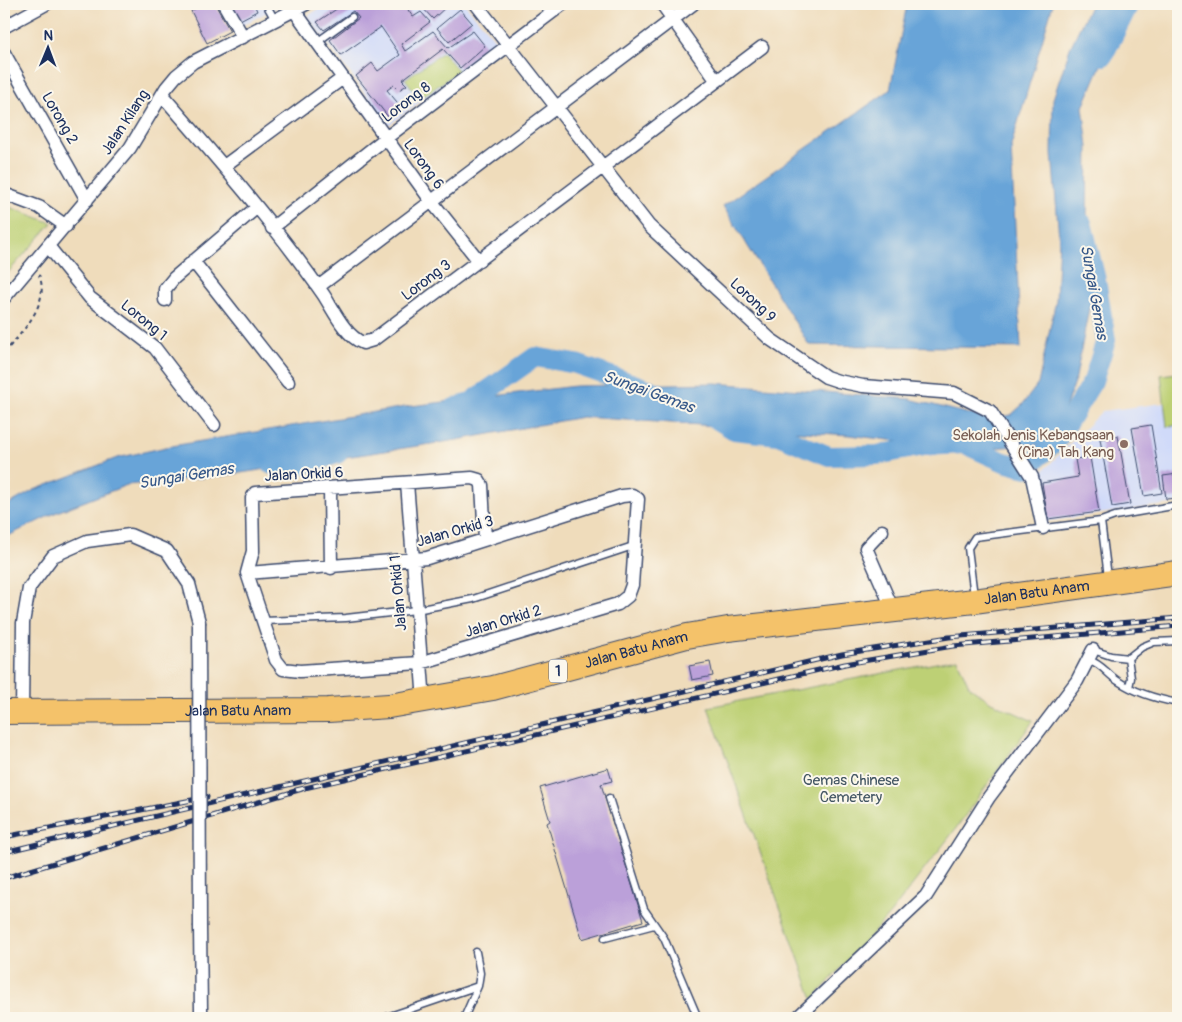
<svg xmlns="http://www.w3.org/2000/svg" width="1182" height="1022" viewBox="0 0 1182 1022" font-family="Pangolin,sans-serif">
	<rect width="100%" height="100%" fill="#fbf7ec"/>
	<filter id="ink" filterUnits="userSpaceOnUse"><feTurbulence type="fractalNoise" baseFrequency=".02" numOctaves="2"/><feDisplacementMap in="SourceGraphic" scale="10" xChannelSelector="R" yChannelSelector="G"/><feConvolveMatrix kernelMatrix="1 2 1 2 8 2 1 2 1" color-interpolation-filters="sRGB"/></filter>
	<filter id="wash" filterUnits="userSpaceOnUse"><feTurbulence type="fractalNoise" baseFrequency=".0096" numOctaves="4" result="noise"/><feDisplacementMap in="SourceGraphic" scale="20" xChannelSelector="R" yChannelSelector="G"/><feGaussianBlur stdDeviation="1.12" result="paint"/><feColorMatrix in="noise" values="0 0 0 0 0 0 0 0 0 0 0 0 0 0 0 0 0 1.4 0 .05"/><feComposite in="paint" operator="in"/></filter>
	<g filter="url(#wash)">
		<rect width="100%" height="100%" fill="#efdcbb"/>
		<path fill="#d0daf9" d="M229,4H283L241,26Z
			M327,4H465L499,44L389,125L307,16Z
			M1178,373V503L1042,522L1037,477L1102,411L1164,403L1161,375Z"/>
		<path fill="#bdd074" stroke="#6c8069" d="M443,52L459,71L420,99L405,79Z
			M4,205L52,223L4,277Z
			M1178,373V425L1167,427L1161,375Z
			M957,659L969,686L991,702L1033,721L954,831L890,914L813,999L708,707Z"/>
		<path fill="#67a4d8" stroke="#416a9b" d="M907,4H1053L1011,146L1021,348L809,345L723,206L890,90Z
			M1091,4H1127L1083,107L1088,146L1087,217L1091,297L1076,377L1053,443L992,448L928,445L849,435L582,417L457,440L221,476L127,485L57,512L4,538V507L34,490L117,458L166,447L411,406L575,386L715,383L910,399L989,419L1011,415L1022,405L1038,384L1056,300L1059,238L1052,153L1053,99L1070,48Z"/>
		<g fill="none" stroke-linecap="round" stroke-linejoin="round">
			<path stroke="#67a4d8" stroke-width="20" d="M1103,56L1129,4
				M454,408L470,403L535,357L576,364L659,393
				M706,413L734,430L778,435L829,456L877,455L924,446L964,444L1004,462L1027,468L1057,440L1093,381L1106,340L1096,280L1082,223
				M272,465L305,464L337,454"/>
		</g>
		<g id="blocks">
			<path fill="#bba0d9" d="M203,4H215L230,31L207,43L191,11Z
				M231,4H254L257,11L240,20Z
				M344,4H416L408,10L413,17L421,12L430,22L401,44L405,51L433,31L448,48L473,31L485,46L460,68L443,49L402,80L407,85L399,90L394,85L387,90L402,108L389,118L356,76L372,63L378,71L400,55L381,27L341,55L330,40L359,18L353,11L324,30L317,22Z
				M419,4H449L433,19Z
				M460,9L472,23L449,42L437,28Z
				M1151,425L1162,493L1144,496L1132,428Z
				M1118,436L1130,504L1112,507L1100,439Z
				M1090,457L1099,512L1048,519L1042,483L1078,477L1075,459Z
				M1178,474V498L1166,499L1163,476Z
				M710,662L713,676L692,680L689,666Z
				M608,768L612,781L601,784L643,921L582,939L547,823L550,821L540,788Z"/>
		</g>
	</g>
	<g filter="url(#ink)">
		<use href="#blocks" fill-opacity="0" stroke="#3b496c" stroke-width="1"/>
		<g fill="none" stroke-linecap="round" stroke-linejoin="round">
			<g stroke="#3b496c" stroke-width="9">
				<path id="lane" d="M266,4L275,20
					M317,42L352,17
					M1101,521L1108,577
					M974,596L968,548L975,537L1101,521L1115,516L1178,505
					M263,621L346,618L416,610L473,599L636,545
					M1093,650L1111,656L1128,658L1142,647L1154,642L1178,641
					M1128,658L1131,678L1129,687
					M1089,660C1102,664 1107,674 1118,681C1136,693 1157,699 1178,703
					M609,798L644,909L664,938L698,1018
					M605,938L654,925
					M384,1018L478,986
					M464,1018L478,986L480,973L476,952"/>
			</g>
			<g stroke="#3b496c" stroke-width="15">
				<path id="street" d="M224,4L243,37
					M476,4L649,226L770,339L826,377L838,381L863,386L954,393L990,411L1032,477L1043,528
					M662,4L716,80
					M294,10L432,202L479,261
					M4,27L46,4
					M4,53L87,200
					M162,95C217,158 275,225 323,294C333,309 345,336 363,343L373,340L762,47
					M224,166L343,78
					M4,194L39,207L66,226
					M272,228L386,138L563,4
					M48,246L90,298L155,348L214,425
					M193,261L288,382
					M318,287L693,4
					M4,298L130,148L166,88L176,76L193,62L306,4
					M165,300V289L174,278L256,208
					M407,483L424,701
					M330,489L331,568
					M882,531L866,548L893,610
					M247,573L427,558L622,496L632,495L638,499L632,585L628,596L618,604L420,663L300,671L283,669L276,660L247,573L253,551L252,498L255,493L472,478L479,480L482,485L485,539
					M22,712L23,623L29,588L53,556L87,541L130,535L167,551L189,584L199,622
					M200,927L201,1010L203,1018
					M797,1018L926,896L989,797L1077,681L1093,650"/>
			</g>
			<g stroke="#3b496c" stroke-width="26">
				<g id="highway">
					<path id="s1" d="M4,712L328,710L389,706L493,688L687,636L728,629L974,601L1178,573"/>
				</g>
			</g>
			<path stroke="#3b496c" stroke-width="2" stroke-dasharray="4 4" stroke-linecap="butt" d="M4,353C21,333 51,304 39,275"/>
			<use href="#lane" stroke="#fff" stroke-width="6"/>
			<use href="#street" stroke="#fff" stroke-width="12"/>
			<use href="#highway" stroke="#f4c26a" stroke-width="24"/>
			<g stroke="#1b2f5e" stroke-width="5">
				<path id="rail" d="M296,790L845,664L953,646L1178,626
					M4,837L207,797
					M4,852L842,654L949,637L1178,618
					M4,878L302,789"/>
			</g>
			<use href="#rail" stroke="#fbf7ec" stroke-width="3" stroke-dasharray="9" stroke-linecap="butt"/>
			<g stroke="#3b496c" stroke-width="15" stroke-linecap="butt">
				<path id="street-bridge" d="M199,622L200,927"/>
			</g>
			<use href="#street-bridge" stroke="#fff" stroke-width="12"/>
		</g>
	</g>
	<circle fill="#8d6e63" stroke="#fbf7ec" stroke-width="2" cx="1124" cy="444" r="5"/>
	<g text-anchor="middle" stroke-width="4" stroke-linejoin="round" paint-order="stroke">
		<rect fill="#fbf7ec" stroke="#5e6b89" stroke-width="1" x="549" y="659.5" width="18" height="23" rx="4"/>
		<g font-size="14" font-weight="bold" fill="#1b2f5e">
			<text x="558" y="676">1</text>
		</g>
		<g font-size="15" fill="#1b2f5e" stroke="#fbf7ec">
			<text transform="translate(406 102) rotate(-37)" y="5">Lorong 8</text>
			<text transform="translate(60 118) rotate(60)" y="5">Lorong 2</text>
			<text transform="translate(125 122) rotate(-57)" y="5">Jalan Kilang</text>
			<text transform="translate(424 164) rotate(54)" y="5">Lorong 6</text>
			<text transform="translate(426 280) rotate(-37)" y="5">Lorong 3</text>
			<text transform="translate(753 300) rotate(43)" y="5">Lorong 9</text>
			<text transform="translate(144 320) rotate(39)" y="5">Lorong 1</text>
			<text transform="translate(304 474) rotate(-3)" y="5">Jalan Orkid 6</text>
			<text transform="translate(455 531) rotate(-16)" y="5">Jalan Orkid 3</text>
			<text transform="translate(398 593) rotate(-95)" y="5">Jalan Orkid 1</text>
			<text dy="5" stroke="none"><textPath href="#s1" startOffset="1044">Jalan Batu Anam</textPath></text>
			<text transform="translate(503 621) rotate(-17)" y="5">Jalan Orkid 2</text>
			<text dy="5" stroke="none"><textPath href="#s1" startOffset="639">Jalan Batu Anam</textPath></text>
			<text dy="5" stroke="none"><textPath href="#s1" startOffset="234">Jalan Batu Anam</textPath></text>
		</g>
		<g font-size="15" fill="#785e54" stroke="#fbf7ec" text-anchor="end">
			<text x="1114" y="440">Sekolah Jenis Kebangsaan<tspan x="1114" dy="17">(Cina) Tah Kang</tspan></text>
		</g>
		<g font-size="15" fill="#445764" stroke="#fbf7ec">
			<text x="851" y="785">Gemas Chinese<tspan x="851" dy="17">Cemetery</tspan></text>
		</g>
		<g font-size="16" font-style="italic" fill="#365889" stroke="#fbf7ec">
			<text transform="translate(1095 292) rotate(80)" y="6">Sungai Gemas</text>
			<text transform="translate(649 391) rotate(20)" y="6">Sungai Gemas</text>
			<text transform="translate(186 475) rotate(-9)" y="6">Sungai Gemas</text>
		</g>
	</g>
	<rect width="1182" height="1022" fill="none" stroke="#fbf7ec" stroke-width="20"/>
	<g transform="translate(48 48) rotate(1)" stroke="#fbf7ec" stroke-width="4" paint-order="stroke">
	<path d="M0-4L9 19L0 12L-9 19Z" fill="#1b2f5e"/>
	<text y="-8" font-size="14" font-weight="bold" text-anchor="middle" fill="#1b2f5e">N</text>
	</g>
</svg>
